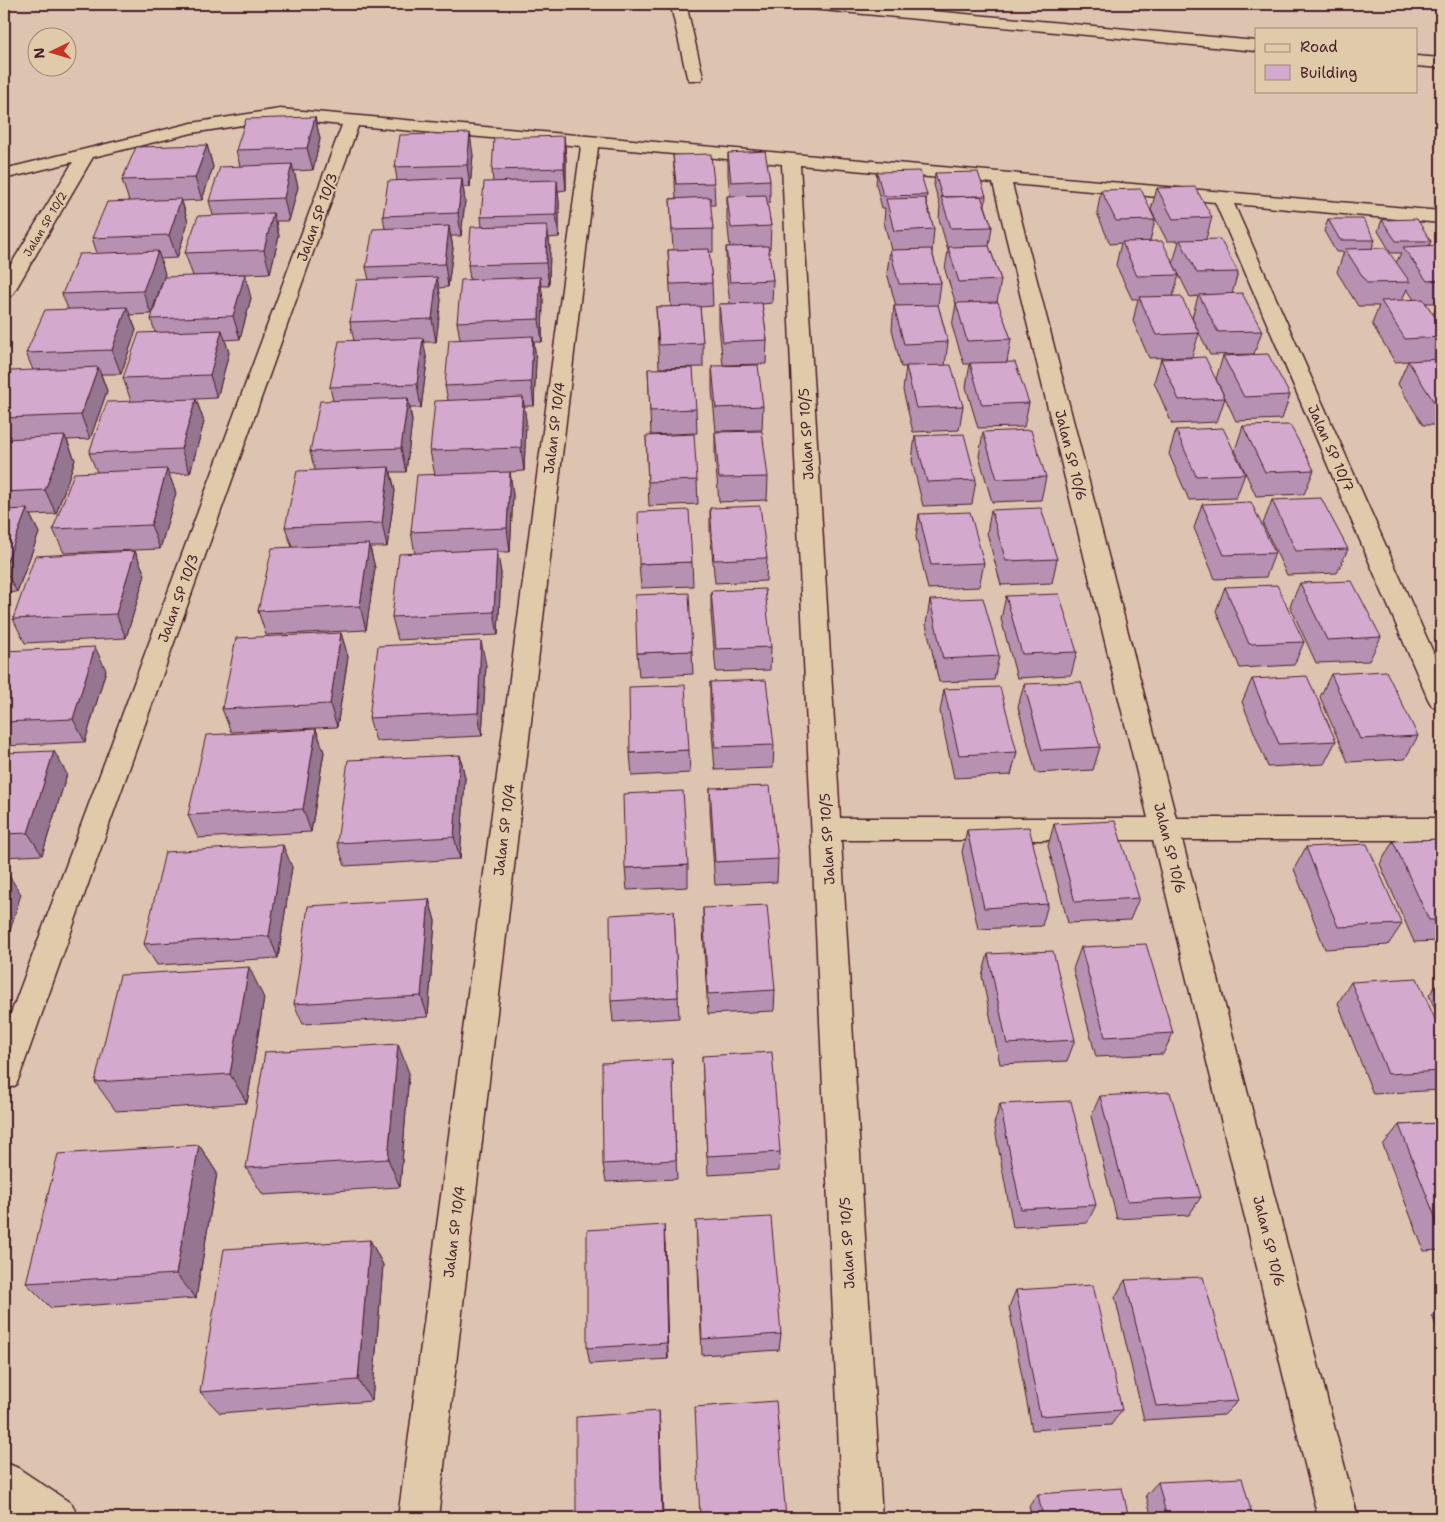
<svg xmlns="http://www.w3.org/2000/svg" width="1445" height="1522" viewBox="0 0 1445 1522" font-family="'Shantell Sans',sans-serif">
	<rect width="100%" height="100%" fill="#ddc4b1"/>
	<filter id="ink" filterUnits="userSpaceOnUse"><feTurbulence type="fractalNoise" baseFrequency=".02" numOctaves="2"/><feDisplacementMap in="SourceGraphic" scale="10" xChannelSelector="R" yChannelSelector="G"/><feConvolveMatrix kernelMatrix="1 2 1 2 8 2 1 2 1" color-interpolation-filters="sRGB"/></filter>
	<g filter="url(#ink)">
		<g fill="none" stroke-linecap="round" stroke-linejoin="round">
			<g stroke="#4a1f2b" stroke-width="3">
				<path id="minor" d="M673,4H691L687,8L703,77L701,80H689L687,77L671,6Z
					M803,4H857L1256,41V51L811,9L806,7Z
					M1416,56L1441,58V68L1416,66Z
					M280,109L1441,211V223L1234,204L1441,670V709L1432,706L1428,699L1215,202L1012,184L1176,818H1441V840H1182L1358,1518H1318L1153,840H841L882,1518H842L782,164L598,147L438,1518H398L581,146L358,126L20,1075L16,1085L4,1090V1032L342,125L280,119L192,133L93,157L14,292L11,296L4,298V276L73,162L4,179V169L192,123ZM800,165L993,183L1148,818H840Z
					M4,1462L18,1468L72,1504L78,1518H23L4,1505Z"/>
			</g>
			<use href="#minor" fill="#dfcbaa" fill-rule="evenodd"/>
		</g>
		<path fill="#b691b1" stroke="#4a1f2b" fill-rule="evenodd" d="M315,117L320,139L313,170L294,171L298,187L289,221H276L279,236L270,273L193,276L185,253L213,215L209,201L240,166L236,150Z
			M564,136L566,158V190L558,191L559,202V237L549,238L550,248L549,286H541L543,300L542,342H534L536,360L534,406H524L526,421L524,471L510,472L513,495L510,552H497L501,573L498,635L398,640L392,617L415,553L411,532L435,475L430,451L448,400L445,386L460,339L457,322L470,280L468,265L482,227L481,217L493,182L492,170Z
			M207,145L213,167L202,200L182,201L188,222L177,258L160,259L165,274L151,314L130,315L136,330L121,374H101L107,391L90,439L67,440L75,460L56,514L30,515L39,533L17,592L4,593V388L33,370L26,353L68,309L62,294L97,253L92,238L129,201L122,180Z
			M728,153L770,180V203H767L771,226L770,249H768L773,280L772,303L762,304L767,340L766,364L723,365L719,327V304H730L726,270V247H730L727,219V196H730L728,175Z
			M473,155L470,187H463L465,201L461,236H451L453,249L448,287L439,288L441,300L436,342H423L427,362L421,408H410L412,421L406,472H391L395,491L387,547H370L375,568L366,630L266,635L258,611L292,547L285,527L315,470L310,452L333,401L330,387L354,341L350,322L369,280L366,267L385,229L383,216L397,180L395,167Z
			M673,155L714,183L715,205H710L713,229V252H709L712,283L713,306L700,307L703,343V367L659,368L656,307H671L668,250H673L670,199L676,198Z
			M877,172L927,195L926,201L934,229L932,252L941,283L938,305L948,342L945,365L963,406L959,430L913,432L903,390L906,367H901L892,329L894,306H896L887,273L890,250H891L884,222L885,208H882L876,184Z
			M935,173L986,196L985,206L992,227L989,246L1001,280L997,302L1011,339L1007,362L1029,403L1024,427L978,428L966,387L970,364H964L952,326L956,304L945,270L948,250L939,219L940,206L934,185Z
			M1157,188L1212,217L1206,239L1238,272L1232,294L1262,331L1254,354L1210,355L1192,318L1198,296L1190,297L1173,263L1179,241H1167L1151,210Z
			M1101,190L1155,220L1150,241L1179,275L1173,296L1199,333L1192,357L1149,358L1133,321L1138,299H1132L1116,265L1121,243L1110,244L1097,213Z
			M1328,219L1375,240L1372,248L1396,263L1401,253H1391L1378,231L1382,220L1431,241L1429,246L1441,245V354L1439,360L1441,359V425H1423L1398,384L1408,361L1395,362L1372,324L1379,306H1358L1337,272L1344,252H1336L1324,231ZM1407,289L1414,300H1402ZM1426,303H1438L1433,315Z
			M251,298L240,339L225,340L229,353L217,398L196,399L204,422L190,473L169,474L176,493L160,549L64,553L53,529L97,472L89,453L131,401L123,378L155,332L151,319Z
			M1223,356L1290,395L1282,419L1236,421L1216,379Z
			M1161,359L1225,398L1217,422L1172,424L1154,382Z
			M712,366L763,406L762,430L716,431L712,390Z
			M648,369L696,409L697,433L651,435Z
			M1243,426L1314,470L1304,494L1256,496L1235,450Z
			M1176,430L1245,474L1236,498L1189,500L1169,454Z
			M715,432L768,477L767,500L719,502L715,456Z
			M983,432L1046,477L1041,500L992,502L979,456Z
			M646,436L697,480L698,504L649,506Z
			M915,436L976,480L972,504L923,506L912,460Z
			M1441,443V461L1436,453Z
			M1272,500L1348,549L1337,573L1287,575L1263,524Z
			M1202,504L1275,553L1266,577L1215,579L1194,528Z
			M710,508L767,558L766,581L715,583L710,532Z
			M991,510L1057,559L1052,583L1001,585L987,533Z
			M919,514L984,563L979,587L928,589L916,537Z
			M135,551L145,575L126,638L25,643L13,619Z
			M692,562L693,586L641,588L639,564Z
			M1300,583L1381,637L1369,661L1316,663L1290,606Z
			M1225,587L1304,642L1294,665L1240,668L1216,611Z
			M711,591L771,647L770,670L716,672L711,614Z
			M1006,596L1077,652L1071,675L1017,678L1001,619Z
			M930,600L999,656L994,680L939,682L926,624Z
			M341,633L348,657L337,727L231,732L222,709Z
			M4,651L106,670L85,742L4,746Z
			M692,651L693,674L639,677L637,653Z
			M486,665L482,736L376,741L369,718Z
			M1331,674L1418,736L1405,759L1348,762L1320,697Z
			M1252,679L1336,741L1324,764L1268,767L1242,702Z
			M710,682L774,745L773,768L715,770L710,706Z
			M1024,684L1100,747L1093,770L1036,773L1018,707Z
			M944,689L1017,752L1011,775L954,778L940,712Z
			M316,729L324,752L311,832L198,838L188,815Z
			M689,750L690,773L632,776L630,753Z
			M4,753L67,774L42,855L4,857Z
			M460,755L465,778L460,859L345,866L337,843Z
			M710,788L778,859L777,882L715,885L710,811Z
			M1054,824L1139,898L1130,920L1068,923L1048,846Z
			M967,830L1048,904L1042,926L978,929L962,852Z
			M1441,839V941L1414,942L1380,864L1393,841Z
			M1306,847L1402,924L1388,945L1325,949L1294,869Z
			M688,865V887L627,890L625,868Z
			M292,867L278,958L157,965L144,944Z
			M429,899L435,921L428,1017L303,1024L294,1004Z
			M703,908L775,990L774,1011L708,1014L703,930Z
			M674,911L679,1018L613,1022L611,1001Z
			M1081,947L1173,1033L1163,1054L1096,1057L1073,969Z
			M988,954L1075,1040L1067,1061L1000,1064L982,976Z
			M1441,979V1023L1429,995Z
			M1351,982L1441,1033V1089L1440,1090L1373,1094L1338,1003Z
			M264,998L247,1103L116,1111L95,1082Z
			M702,1056L780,1152L779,1171L708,1175Z
			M672,1059L677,1179L606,1182L603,1164Z
			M409,1073L400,1187L263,1195L246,1168Z
			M1100,1096L1201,1197L1189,1215L1117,1219L1091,1116Z
			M1000,1104L1096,1205L1087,1223L1013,1227L994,1124Z
			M1441,1123V1250L1424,1251L1383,1145L1399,1125Z
			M199,1145L217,1173L196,1298L51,1308L26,1283Z
			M696,1221L781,1334L779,1350L702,1355Z
			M370,1240L383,1265L372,1401L220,1413L200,1392Z
			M665,1243L668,1359L590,1364L587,1348Z
			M1125,1280L1238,1401L1224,1415L1144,1420L1115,1297Z
			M1016,1290L1122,1410L1111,1425L1032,1430L1009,1307Z
			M1441,1307V1339L1432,1315Z
			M1158,1482L1253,1518H1152L1146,1495Z
			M1038,1494L1129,1518H1032L1029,1506Z"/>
		<path fill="#947690" stroke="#4a1f2b" d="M315,117L320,139L313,170L307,148Z
			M470,133L473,155L470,187L467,165Z
			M564,136L566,158V190L564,168Z
			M207,145L213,167L202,200L195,178Z
			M292,164L298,187L289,221L284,198Z
			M462,178L465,201L461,236L458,213Z
			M557,180L559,202V237L556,215Z
			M181,199L188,222L177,258L169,235Z
			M273,213L279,236L270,273L264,250Z
			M547,225L550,248L549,286L546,263Z
			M449,226L453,249L448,287L445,264Z
			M158,251L165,274L151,314L143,291Z
			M245,274L251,298L240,339L233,316Z
			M437,277L441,300L436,342L432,319Z
			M540,277L543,300L542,342L539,319Z
			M127,307L136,330L121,374L112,350Z
			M222,330L229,353L217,398L210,375Z
			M533,336L536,360L534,406L531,382Z
			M423,338L427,362L421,408L417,384Z
			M98,367L107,391L90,439L81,415Z
			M523,397L526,421L524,471L521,448Z
			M408,398L412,421L406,472L401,448Z
			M196,399L204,422L190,473L181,449Z
			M65,436L75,460L56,514L45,490Z
			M389,467L395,491L387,547L382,523Z
			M167,469L176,493L160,549L151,525Z
			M510,472L513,495L510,552L507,528Z
			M27,509L39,533L17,592L4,569Z
			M369,544L375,568L366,630L360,606Z
			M497,549L501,573L498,635L494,612Z
			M135,551L145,575L126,638L116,614Z
			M341,633L348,657L337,727L330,704Z
			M481,641L486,665L482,736L478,713Z
			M95,647L106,670L85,742L73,719Z
			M316,729L324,752L311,832L303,809Z
			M54,751L67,774L42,855L28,833Z
			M460,755L465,778L460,859L454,837Z
			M283,845L292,867L278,958L269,936Z
			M6,871L21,894L4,951V880Z
			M429,899L435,921L428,1017L421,996Z
			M249,967L264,998L247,1103L230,1074Z
			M398,1044L409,1073L400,1187L388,1159Z
			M199,1145L217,1173L196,1298L176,1274Z
			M664,1225L665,1243L668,1359L667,1343Z
			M370,1240L383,1265L372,1401L358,1380Z
			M659,1411L660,1425L663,1518H662Z"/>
		<path fill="#d4a9ce" stroke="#4a1f2b" d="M315,117L307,148L236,150L246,119Z
			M470,133L467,165L395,167L400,135Z
			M564,136V168L492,170L494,138Z
			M207,145L195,178L122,180L136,147Z
			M765,151L770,180L731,182L728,153Z
			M711,154L714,183L676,184L673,155Z
			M292,164L284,198L209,201L220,167Z
			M920,171L927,195L883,196L877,172Z
			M978,172L986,196L942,197L935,173Z
			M462,178L458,213L383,216L388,181Z
			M557,180L556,215L481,217L484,182Z
			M1195,187L1212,217L1173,219L1157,188Z
			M1141,189L1155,220L1116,221L1101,190Z
			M766,195L771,226L731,228L727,196Z
			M981,196L992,227L951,228L941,197Z
			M710,197L713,229L672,230L670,199Z
			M925,198L934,229L894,231L886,199Z
			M181,199L169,235L92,238L107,202Z
			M273,213L264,250L185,253L198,216Z
			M1328,219H1363L1375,240H1340Z
			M1417,219L1431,241H1396L1382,220Z
			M547,225L546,263L468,265L471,227Z
			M449,226L445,264L366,267L373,229Z
			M1220,239L1238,272L1197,273L1180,240Z
			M1162,241L1179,275L1137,276L1122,242Z
			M1441,245V280L1427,281L1403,247Z
			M768,246L773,280L730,282L726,247Z
			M989,246L1001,280L959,282L948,247Z
			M1386,248L1410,282L1367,283L1345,249Z
			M709,249L712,283L670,284L668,250Z
			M931,249L941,283L899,284L890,250Z
			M158,251L143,291L62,294L79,254Z
			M245,274L233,316L151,319L164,277Z
			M437,277L432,319L350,322L357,280Z
			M540,277L539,319L457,322L461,280Z
			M1242,293L1262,331L1218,332L1199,295Z
			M1181,296L1199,333L1156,335L1139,297Z
			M1423,299L1441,326V337L1405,339L1381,301Z
			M998,302L1011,339L967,341L956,303Z
			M762,303L767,340L723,342L719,304Z
			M938,305L948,342L904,344L894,306Z
			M700,306L703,343L659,345L656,307Z
			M127,307L112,350L26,353L45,310Z
			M222,330L210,375L123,378L139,333Z
			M533,336L531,382L445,386L449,340Z
			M423,338L417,384L330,387L339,341Z
			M1268,354L1290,395L1244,397L1223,356Z
			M1205,357L1225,398L1179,400L1161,359Z
			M1441,359V402H1434L1408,361Z
			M1015,362L1029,403L982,405L970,363Z
			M758,365L763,406L716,408L712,366Z
			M951,365L963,406L916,408L906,366Z
			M98,367L81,415L4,418V388L11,371Z
			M693,368L696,409L650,411L648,369Z
			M523,397L521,448L430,451L435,401Z
			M408,398L401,448L310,452L320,401Z
			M196,399L181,449L89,453L107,402Z
			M1290,425L1314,470L1265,472L1243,426Z
			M1223,428L1245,474L1196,476L1176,430Z
			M1031,430L1046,477L997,479L983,432Z
			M762,431L768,477L719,478L715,432Z
			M694,434L697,480L648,482L646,436Z
			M964,434L976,480L927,482L915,436Z
			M65,436L45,490L4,492V439Z
			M389,467L382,523L285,527L297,471Z
			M167,469L151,525L53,529L74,473Z
			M510,472L507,528L411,532L417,475Z
			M1321,498L1348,549L1296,551L1272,500Z
			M1251,502L1275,553L1224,555L1202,504Z
			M760,506L767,558L714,560L710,508Z
			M1041,508L1057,559L1006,561L991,510Z
			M27,509L4,569V510Z
			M689,510L692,562L639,564L638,512Z
			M970,512L984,563L931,565L919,514Z
			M369,544L360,606L258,611L272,548Z
			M497,549L494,612L392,617L399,554Z
			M135,551L116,614L13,619L35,556Z
			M1352,581L1381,637L1327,640L1300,583Z
			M1277,585L1304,642L1249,644L1225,587Z
			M765,589L771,647L716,649L711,591Z
			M689,593L692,651L637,653L635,595Z
			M1059,594L1077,652L1022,654L1006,596Z
			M983,598L999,656L943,659L930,600Z
			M341,633L330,704L222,709L236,638Z
			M481,641L478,713L369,718L378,646Z
			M95,647L73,719L4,722V651Z
			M1386,671L1418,736L1360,739L1331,674Z
			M1307,676L1336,741L1279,744L1252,679Z
			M766,680L774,745L715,747L710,682Z
			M1081,682L1100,747L1042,750L1024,684Z
			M685,685L689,750L630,753L629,687Z
			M1000,687L1017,752L959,755L944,689Z
			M316,729L303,809L188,815L206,735Z
			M54,751L28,833L4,834V753Z
			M460,755L454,837L337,843L348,760Z
			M770,786L778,859L715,862L710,788Z
			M683,791L688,865L625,868L623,794Z
			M1115,821L1139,898L1075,902L1054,824Z
			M1029,827L1048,904L984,908L967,830Z
			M1441,839V920H1429L1393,841Z
			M1367,844L1402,924L1338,927L1306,847Z
			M283,845L269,936L144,944L165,852Z
			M6,871L4,880V872Z
			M429,899L421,996L294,1004L308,906Z
			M767,905L775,990L708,994L703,908Z
			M674,911L678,997L611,1001L610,915Z
			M1146,944L1173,1033L1105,1037L1081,947Z
			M1053,951L1075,1040L1007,1044L988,954Z
			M249,967L230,1074L95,1082L120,975Z
			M1417,978L1441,1033V1071L1388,1074L1351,982Z
			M398,1044L388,1159L246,1168L265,1052Z
			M772,1052L780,1152L707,1156L702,1056Z
			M672,1059L676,1160L603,1164L602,1063Z
			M1170,1092L1201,1197L1127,1201L1100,1096Z
			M1071,1101L1096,1205L1021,1209L1000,1104Z
			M1441,1123V1232L1399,1125Z
			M199,1145L176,1274L26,1283L58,1154Z
			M771,1217L781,1334L702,1339L696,1221Z
			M664,1225L667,1343L587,1348V1230Z
			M370,1240L358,1380L200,1392L224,1249Z
			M1203,1277L1238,1401L1156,1406L1125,1280Z
			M1093,1285L1122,1410L1040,1416L1016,1290Z
			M776,1401L786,1518H700L695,1407Z
			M659,1411L662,1518H576V1417Z
			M1242,1478L1253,1518H1167L1158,1482Z
			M1122,1488L1129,1518H1043L1038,1494Z"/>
	</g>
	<g text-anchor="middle" stroke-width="4" stroke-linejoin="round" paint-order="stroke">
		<g font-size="11" fill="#4a1f2b" stroke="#dfcbaa">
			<text transform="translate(45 224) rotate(-59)" y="4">Jalan SP 10/2</text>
		</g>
		<g font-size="14" fill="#4a1f2b" stroke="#dfcbaa">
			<text transform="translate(317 217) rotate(-70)" y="5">Jalan SP 10/3</text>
			<text transform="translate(554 428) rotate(-83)" y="5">Jalan SP 10/4</text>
			<text transform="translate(806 434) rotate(-93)" y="5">Jalan SP 10/5</text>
			<text transform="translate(1331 448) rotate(66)" y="5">Jalan SP 10/7</text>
			<text transform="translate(1071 455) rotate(76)" y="5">Jalan SP 10/6</text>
			<text transform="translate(178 598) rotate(-70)" y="5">Jalan SP 10/3</text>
			<text transform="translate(504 830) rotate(-83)" y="5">Jalan SP 10/4</text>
			<text transform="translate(827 839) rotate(-93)" y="5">Jalan SP 10/5</text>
			<text transform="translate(1170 848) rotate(76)" y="5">Jalan SP 10/6</text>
			<text transform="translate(454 1232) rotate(-83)" y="5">Jalan SP 10/4</text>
			<text transform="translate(1269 1241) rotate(76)" y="5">Jalan SP 10/6</text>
			<text transform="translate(847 1243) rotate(-93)" y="5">Jalan SP 10/5</text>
		</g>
	</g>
	<rect width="1445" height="1522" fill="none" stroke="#dfcbaa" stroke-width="20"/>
	<rect x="10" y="10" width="1425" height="1502" fill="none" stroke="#4a1f2b" stroke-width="2" filter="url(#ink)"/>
	<rect x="1255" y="28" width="162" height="65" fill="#dfcbaa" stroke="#a38677"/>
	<rect x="1265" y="44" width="25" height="8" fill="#dfcbaa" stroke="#a38677"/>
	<text x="1300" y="52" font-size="15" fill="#4a1f2b">Road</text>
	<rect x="1265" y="65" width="25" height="15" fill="#d4a9ce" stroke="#a38677"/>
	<text x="1300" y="78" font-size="15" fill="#4a1f2b">Building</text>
	<g transform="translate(52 52) rotate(265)"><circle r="24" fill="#dfcbaa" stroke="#a38677"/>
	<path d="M0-4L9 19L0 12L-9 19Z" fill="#c8321e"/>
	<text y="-8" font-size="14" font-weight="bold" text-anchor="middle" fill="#4a1f2b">N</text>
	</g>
</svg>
